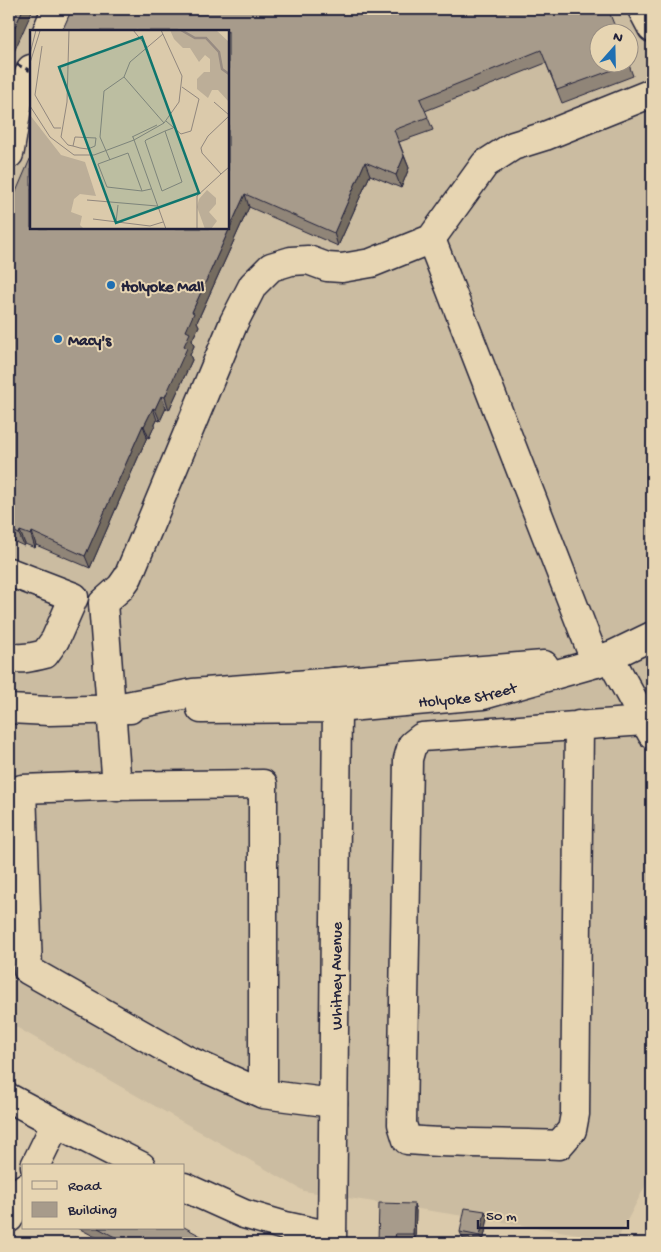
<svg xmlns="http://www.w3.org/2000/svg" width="661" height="1252" viewBox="0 0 661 1252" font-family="'Gochi Hand',sans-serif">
	<rect width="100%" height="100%" fill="#dbcaab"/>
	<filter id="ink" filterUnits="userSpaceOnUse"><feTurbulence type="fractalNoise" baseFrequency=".02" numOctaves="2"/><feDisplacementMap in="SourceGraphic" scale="10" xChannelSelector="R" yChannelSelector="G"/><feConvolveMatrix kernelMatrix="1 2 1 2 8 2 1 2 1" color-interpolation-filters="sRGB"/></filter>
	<g filter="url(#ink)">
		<path fill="#cbbca1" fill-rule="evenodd" d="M9,9H652V1173L617,1240L304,1191L9,1023ZM31,31H228V228H31ZM598,32H628V62H598Z"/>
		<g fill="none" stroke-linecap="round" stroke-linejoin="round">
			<g stroke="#22223b" stroke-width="31">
				<g id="minor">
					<path d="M642,9L652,28"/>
					<path d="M47,31L56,9"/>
					<path d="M9,154L10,150L18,102L31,69"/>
					<path d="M431,239L596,663"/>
					<path d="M9,572L74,597L55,640L45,654C33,657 21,660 9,657"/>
					<path d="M609,656L652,734"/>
					<path d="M334,682L544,665"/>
					<path id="s1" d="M337,708L483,695L596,663L652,636"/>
					<path d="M579,725L575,1114L572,1130L559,1145C509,1143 458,1144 407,1140L402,1124L408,759L412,745L422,737L644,721"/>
					<path d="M117,787L103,603L121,587L128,577L234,322L253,285L271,267L291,261L308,260L327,267L342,268L371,263L431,239L485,164L513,146L545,136L652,93"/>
					<path d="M263,1094L185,1059L28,970L22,789L103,786L263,784V1094L333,1103"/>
					<path d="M9,1098L56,1123L141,1166"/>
					<path d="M35,1166L56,1123"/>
					<path d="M184,1187L244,1214L285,1226L331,1236"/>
					<path d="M9,1218L24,1188"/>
				</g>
			</g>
			<g stroke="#22223b" stroke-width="31">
				<path id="major" d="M9,709L49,711L130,709
					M111,709L193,693L334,682L337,708L332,1243
					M201,709L337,708"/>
			</g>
			<use href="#minor" stroke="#e7d5b2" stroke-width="28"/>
			<use href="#major" stroke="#e7d5b2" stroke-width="28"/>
			<path stroke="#22223b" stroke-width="3" stroke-dasharray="5 4" stroke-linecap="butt" d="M9,61L31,71"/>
		</g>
		<path fill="#908578" stroke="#22223b" d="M601,9L628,62L633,76L562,103L546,63L425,111L433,130L399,142L409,168L401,188L370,175L338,246L249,207L197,322L199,326L192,340L194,346L190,355L192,360L169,410L166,408L160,421L157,420L149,438L147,437L90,568L36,545L35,548L25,544L24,546L13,541L11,543L9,542V208L228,31Z
			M414,1204L416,1211L415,1241L397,1240V1243H378V1242Z
			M485,1211L488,1218L483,1242L463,1239L460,1232Z
			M78,1228H184L214,1243H107Z"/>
		<path fill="#756c61" stroke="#22223b" d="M23,9H33L9,63V40Z
			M404,156L409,168L401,188L396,175Z
			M365,162L370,175L338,246L334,233Z
			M245,194L249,207L197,322L199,326L192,340L194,346L190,355L192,360L169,410L165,397L184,346L186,331L192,312Z
			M161,396L166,408L160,421L155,409Z
			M153,408L157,420L149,438L144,426Z
			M143,425L147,437L90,568L85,556Z
			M9,529L13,541L11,543L9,536Z
			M20,531L25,544L24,546L19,534Z
			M32,532L36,545L35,548L31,535Z
			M414,1204L416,1211L415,1241L413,1234Z
			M485,1211L488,1218L483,1242L480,1236Z
			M395,1234L397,1240V1243H395Z"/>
		<path fill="#a79b8b" stroke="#22223b" d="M9,9H23L9,40Z
			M72,9H601L602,11L608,9L617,32H598V62H628L629,64L557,90L541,50L420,99L428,117L394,130L404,156L396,175L365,162L334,233L245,194L192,312L194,313L186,331L190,333L184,346L187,348L165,397L161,396L155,409L153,408L144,426L143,425L85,556L32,532L31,535L20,531L19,534L9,529V208L31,157V228H228V31H62Z
			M379,1203L414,1204L413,1234H395V1242H378Z
			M465,1208L485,1211L480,1236L460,1232Z
			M184,1227L214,1243H126L98,1228H184Z"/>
	</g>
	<g fill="#1f6fb2" stroke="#e7d5b2" stroke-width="2">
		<circle cx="111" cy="285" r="5"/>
		<circle cx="58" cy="339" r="5"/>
	</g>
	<g text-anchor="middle" stroke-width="4" stroke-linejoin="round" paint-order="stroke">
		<g font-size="16" font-weight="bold" fill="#22223b" stroke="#e7d5b2" text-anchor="start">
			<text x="121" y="291">Holyoke Mall</text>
			<text x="68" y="345">Macy's</text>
		</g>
		<g font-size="16" fill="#22223b" stroke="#e7d5b2">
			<text dy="6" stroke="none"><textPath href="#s1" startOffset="131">Holyoke Street</textPath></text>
			<text transform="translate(335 976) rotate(-90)" y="6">Whitney Avenue</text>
		</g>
	</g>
	<g transform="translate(30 30)">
		<rect width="199" height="199" fill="#dbcaab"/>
		<path d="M140,0H186L199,12V72L188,60H182L178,68L167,59V49L174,42H180V29L175,25L169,32L160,18H153L144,9ZM0,85L31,125L55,132L66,166L50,164L44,169L41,182L52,186L50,195L54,199H0ZM177,160L186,168V174L179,182L187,191L181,199H175L167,177L169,169Z" fill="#bcae98"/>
		<path fill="none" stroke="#978b82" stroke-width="2.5" d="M151,0L165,8H176L189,22L192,39L199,44"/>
		<path fill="none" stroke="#91877e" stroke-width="1" d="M39,0L37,72L31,107L38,115L43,116L50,118L58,119L65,116L66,108L45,107L43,116M103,0L117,17M12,16L5,65L24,98H31M0,24L6,0L10,1L0,33M94,47L134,93M184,72L199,85M0,76L20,107L44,125H64L104,110M199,86L178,106L171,118L172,123L191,144L199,137M136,91L151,104L161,101L169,69L152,57M135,101L152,152L132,161L115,111L116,110L135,101L143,98M102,107L127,95M103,107L136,199M104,110L134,93L149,72L152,46L131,0M80,130L70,107L74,61L94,47L100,32L133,4M112,161L77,157L68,134L98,123L112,161L121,159M57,170L127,176M63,189L120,196L133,192M86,192L88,175M167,199V166L191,144"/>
		<path fill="#0f766e" fill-opacity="0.15" stroke="#0f766e" stroke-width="2.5" d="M112,7L169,163L86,193L29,37Z"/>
		<rect width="199" height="199" fill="none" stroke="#22223b" stroke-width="2.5"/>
	</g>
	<rect width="661" height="1252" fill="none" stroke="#e7d5b2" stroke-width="30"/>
	<rect x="15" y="15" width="631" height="1222" fill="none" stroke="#22223b" stroke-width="2" filter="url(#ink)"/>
	<rect x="22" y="1164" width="162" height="65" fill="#e7d5b2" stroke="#988d82"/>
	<rect x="32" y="1181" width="25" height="8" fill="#e7d5b2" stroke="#988d82"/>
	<text x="68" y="1190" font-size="15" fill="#22223b">Road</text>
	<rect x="32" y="1202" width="25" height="15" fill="#a79b8b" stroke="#988d82"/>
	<text x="68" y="1214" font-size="15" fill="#22223b">Building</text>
	<g transform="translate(614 48) rotate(20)"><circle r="24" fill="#e7d5b2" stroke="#988d82"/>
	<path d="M0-4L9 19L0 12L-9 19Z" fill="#1f6fb2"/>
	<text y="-8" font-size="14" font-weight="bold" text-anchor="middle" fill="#22223b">N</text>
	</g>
	<path d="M478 1220v8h150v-8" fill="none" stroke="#22223b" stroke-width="2.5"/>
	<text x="486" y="1220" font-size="15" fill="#22223b" stroke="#e7d5b2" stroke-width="4" paint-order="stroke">50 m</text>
</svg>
